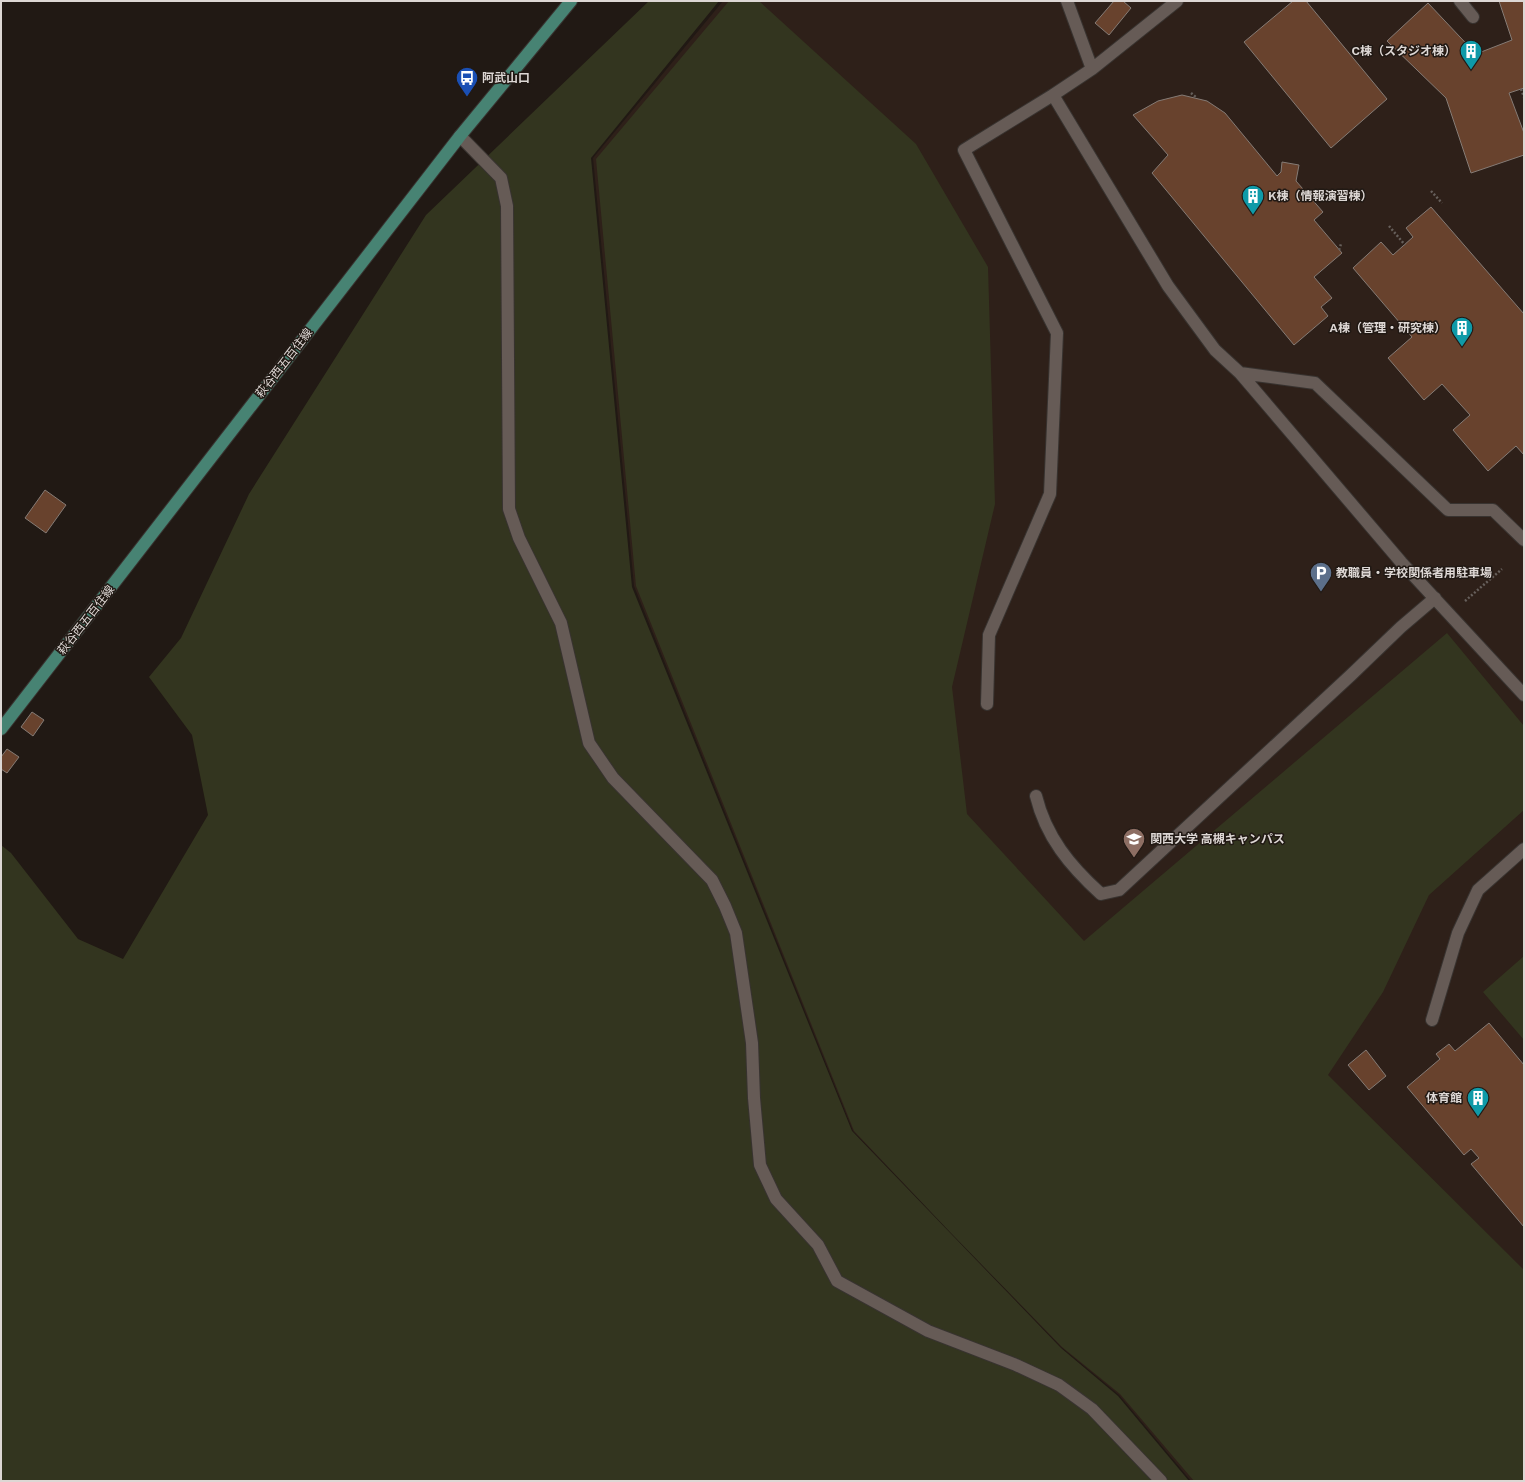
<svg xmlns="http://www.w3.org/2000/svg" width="1525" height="1482" viewBox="0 0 1525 1482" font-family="'Public Sans','Noto Sans JP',sans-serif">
	<rect width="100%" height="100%" fill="#211914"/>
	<path fill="#2e2019" d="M723,1H1524V1481H1191L1119,1395L1061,1347L853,1131L634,586L593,158Z"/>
	<path fill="#33351f" d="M649,1H719L591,158L632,587L852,1131L1061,1348L1118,1396L1189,1481H1V845L11,853L78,939L123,959L208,815L192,735L149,677L181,638L249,494L426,215Z
		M729,1H759L916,144L988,267L995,504L952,687L967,814L1084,941L1447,633L1524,726V810L1429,895L1383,992L1328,1075L1524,1270V1481H1194L1120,1394L1062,1347L950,1232L854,1131L636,586L596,159Z
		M1524,956V1040L1483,992Z"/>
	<path fill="#68422d" stroke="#857b75" d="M1114,1H1123L1131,8L1109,35L1095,23Z
		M1293,1H1306L1387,99L1331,148L1244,42Z
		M1499,1H1524V88L1509,93L1524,133V155L1471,173L1446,98L1387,41L1428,3L1476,54L1512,40Z
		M1182,95L1207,101L1225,113L1277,176L1281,172L1282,162L1299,165L1296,181L1323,212L1314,220L1342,253L1314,277L1332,298L1321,307L1328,316L1294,345L1152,173L1168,155L1133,115L1158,101Z
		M1431,207L1524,314V455L1516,446L1488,471L1453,430L1470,415L1442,384L1424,400L1388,358L1412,337L1353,268L1381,242L1393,255L1413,237L1406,228Z
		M45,490L66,505L46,533L25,518Z
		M32,712L44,720L33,736L21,727Z
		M7,749L19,757L7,773L1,769V757Z
		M1489,1023L1524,1065V1227L1471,1164L1479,1158L1471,1149L1464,1155L1407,1087L1440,1059L1436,1054L1449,1044L1455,1051Z
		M1366,1050L1386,1076L1369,1090L1348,1065Z"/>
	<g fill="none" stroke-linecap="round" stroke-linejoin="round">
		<g stroke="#383330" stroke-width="14">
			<path id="minor" d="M1067,1L1092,69L1177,1
				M1460,1L1473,17
				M1092,69L1053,95L1168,286L1215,350L1240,373L1401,562L1524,695
				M460,136L501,178L507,206L509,509L519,538L561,623L589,743L613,778L712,880L725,906L736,933L752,1043L754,1098L760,1165L776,1199L818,1245L837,1281L928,1331L1016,1365L1059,1385L1092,1409L1161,1481
				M1240,373L1315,383L1448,510H1493L1524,540
				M987,704L989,635L1050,494L1057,333L964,150L1053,95
				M1036,796C1046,837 1070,866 1101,894L1119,890L1351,675L1401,627L1435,598
				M1432,1020L1458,933L1478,890L1524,849"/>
		</g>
		<g stroke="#383330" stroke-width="14">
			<path id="major" d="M1,729L460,136L571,1"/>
		</g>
		<path stroke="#665f5b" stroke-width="2.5" stroke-dasharray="2 2" stroke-linecap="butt" d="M1521,89L1524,97
			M1191,93L1197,98
			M1431,191L1442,203
			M1389,226L1405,245
			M1339,250L1341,244
			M1465,601L1502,569"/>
		<use href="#minor" stroke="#665b56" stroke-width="12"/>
		<use href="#major" stroke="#478373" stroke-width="12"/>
	</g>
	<defs>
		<g id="building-pin" transform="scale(1.15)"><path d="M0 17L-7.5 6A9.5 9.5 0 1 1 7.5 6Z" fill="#0f9aa8" stroke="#211914"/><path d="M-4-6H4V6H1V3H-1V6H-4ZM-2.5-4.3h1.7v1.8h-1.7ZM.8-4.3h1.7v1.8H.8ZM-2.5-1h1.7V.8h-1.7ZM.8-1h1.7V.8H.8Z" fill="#fff"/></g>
		<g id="bus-pin" transform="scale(1.15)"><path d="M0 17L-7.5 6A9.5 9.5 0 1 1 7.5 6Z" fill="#1a4fb4" stroke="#211914"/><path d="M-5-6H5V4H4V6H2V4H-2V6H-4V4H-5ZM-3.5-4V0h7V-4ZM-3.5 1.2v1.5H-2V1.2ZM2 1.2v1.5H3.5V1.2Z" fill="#fff"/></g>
		<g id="parking-pin" transform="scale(1.15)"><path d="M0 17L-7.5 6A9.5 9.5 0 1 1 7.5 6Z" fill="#5c6f8a" stroke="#211914"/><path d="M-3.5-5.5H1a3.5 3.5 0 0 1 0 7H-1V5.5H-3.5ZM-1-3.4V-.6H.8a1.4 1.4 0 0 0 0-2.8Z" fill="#fff"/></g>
		<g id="university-pin" transform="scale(1.15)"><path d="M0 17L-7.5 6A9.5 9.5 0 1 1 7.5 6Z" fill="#8d6e63" stroke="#211914"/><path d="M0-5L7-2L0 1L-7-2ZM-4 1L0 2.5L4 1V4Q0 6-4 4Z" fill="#fff"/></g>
	</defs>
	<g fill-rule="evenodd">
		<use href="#building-pin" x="1471" y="51"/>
		<use href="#bus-pin" x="467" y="78"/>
		<use href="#building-pin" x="1253" y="196"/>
		<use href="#building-pin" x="1462" y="328"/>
		<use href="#parking-pin" x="1321" y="573"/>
		<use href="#university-pin" x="1134" y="839"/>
		<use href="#building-pin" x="1478" y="1098"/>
	</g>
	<g text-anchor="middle" stroke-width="3" stroke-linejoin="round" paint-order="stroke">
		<g font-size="12" font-weight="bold" fill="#ddd7d4" stroke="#211914" text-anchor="start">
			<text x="1456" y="55" text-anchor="end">C棟（スタジオ棟）</text>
			<text x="482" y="82">阿武山口</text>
			<text x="1268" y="200">K棟（情報演習棟）</text>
			<text x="1446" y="332" text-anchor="end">A棟（管理・研究棟）</text>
			<text x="1336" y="577">教職員・学校関係者用駐車場</text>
			<text x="1150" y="843">関西大学 高槻キャンパス</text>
			<text x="1462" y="1102" text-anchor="end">体育館</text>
		</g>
		<g font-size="12" fill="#ddd7d4" stroke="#211914">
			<text transform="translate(284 363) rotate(-52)" y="4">萩谷西五百住線</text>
			<text transform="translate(86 620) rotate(-52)" y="4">萩谷西五百住線</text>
		</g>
	</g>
	<rect width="1525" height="1482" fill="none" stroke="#ddd7d4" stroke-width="4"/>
</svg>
